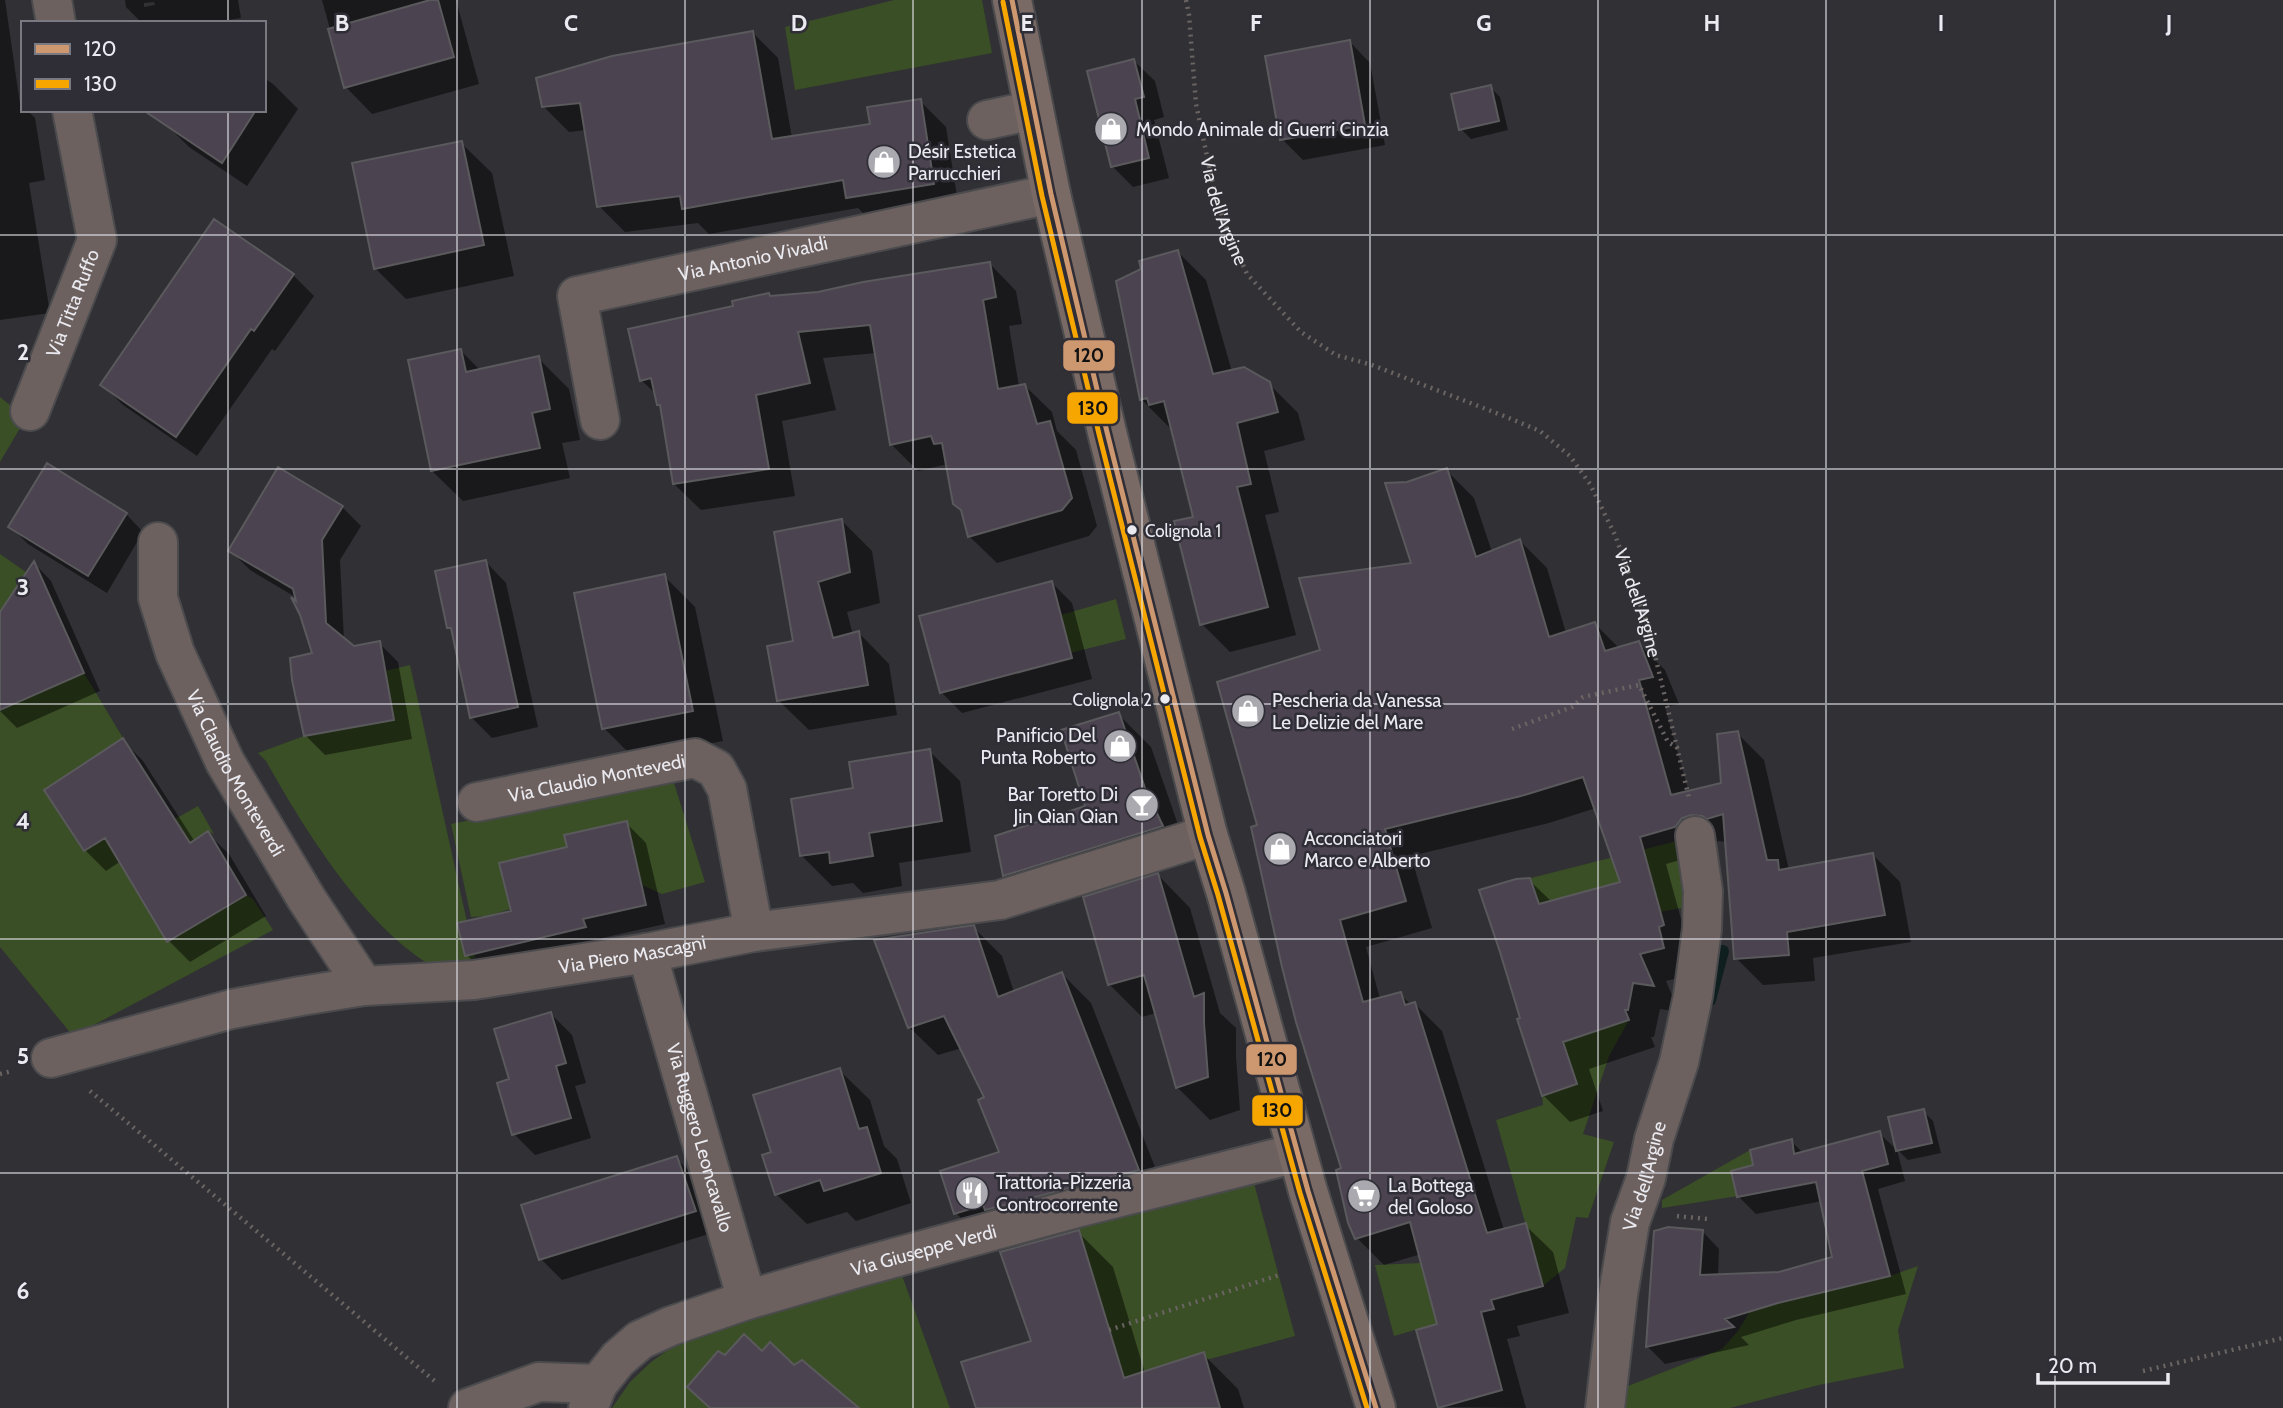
<svg xmlns="http://www.w3.org/2000/svg" width="2283" height="1408" viewBox="0 0 2283 1408" font-family="Cabin,sans-serif">
	<rect width="100%" height="100%" fill="#303035"/>
	<path fill="#3a4f25" d="M894,0H982L992,53L795,90L785,27Z
		M0,391V397L26,418L0,462Z
		M0,554L26,572L0,612Z
		M1116,599L1126,639L1070,653L1061,615Z
		M410,665L475,958L434,967C366,929 304,829 266,761L258,753L304,736L394,720L385,671Z
		M84,673L123,738L44,790L83,851L163,801L175,819L198,806L214,834L208,831L129,879L167,942L246,895L253,899L273,930L73,1036L0,947V710Z
		M674,783L705,882L662,894L642,885L626,821L564,835L567,847L499,863L510,909L488,916L471,917L451,824L576,799Z
		M1689,838V978L1681,908L1660,912L1650,874L1580,893L1591,935L1551,936L1531,878Z
		M1629,1020L1609,1056L1583,1134L1614,1142L1588,1218L1576,1217L1565,1268L1543,1286L1496,1120L1543,1105L1542,1096L1577,1084L1563,1042Z
		M1750,1150L1757,1193L1662,1208V1200Z
		M1254,1183L1295,1336L1206,1360L1203,1352L1124,1378L1078,1228Z
		M1421,1263L1456,1318L1394,1336L1375,1265Z
		M1918,1266L1898,1330L1904,1368L1819,1385L1730,1408H1619L1623,1388L1722,1349L1738,1331L1750,1311L1890,1276Z
		M900,1270L950,1408H612L630,1382L651,1362L668,1350L708,1330Z"/>
	<path fill="#0007" fill-rule="evenodd" d="M0,0H5L20,104L23,110H27L35,118L45,180L29,183L50,313L0,320Z
		M125,0H238L241,18L210,23H142L126,7ZM154,2L155,5L144,7V3Z
		M322,0H456L479,84L372,114L346,87Z
		M752,32L778,58L792,138L872,125L920,101L946,127L959,209L873,223L858,208L709,234L698,223L625,232L599,206L586,130L569,132L543,106Z
		M1350,42L1370,63L1385,145L1303,160L1282,139Z
		M1134,61L1155,81L1164,117L1154,120L1169,178L1133,187L1112,166Z
		M264,78L273,84L298,109L247,186L189,147L164,122L165,110H264Z
		M1490,87L1500,97L1508,130L1471,139L1461,129Z
		M461,143L492,173L514,276L406,299L375,268Z
		M1178,252L1206,280L1232,372L1269,384L1298,413L1305,440L1264,451L1279,512L1265,515L1296,635L1230,652L1202,624L1195,518L1172,427L1170,428L1141,399Z
		M990,264L1016,291L1022,324L1009,326L1019,387L1025,386L1052,412L1057,431L1076,450L1097,526L1089,536L997,563L970,537L948,464L918,471L891,444L876,353L823,358L836,410L782,421L795,496L701,510L674,484L662,408L659,404L657,395L641,380L772,298L818,294Z
		M293,275L314,296L275,351L272,349L197,456L123,405L103,385Z
		M461,351L481,371L538,358L569,389L580,440L562,443L570,478L463,501L432,471Z
		M1446,470L1474,498L1492,552L1520,541L1547,568L1566,633L1595,624L1620,649L1638,643L1665,670L1679,704L1665,707L1689,793L1723,784L1737,733L1764,760L1789,870L1873,855L1900,882L1911,942L1813,958L1815,981L1763,985L1736,958L1727,842L1719,841L1709,845L1702,854L1666,864L1690,952V975L1666,981L1679,1012L1660,1009L1654,1037H1651L1655,1047L1589,1069L1603,1111L1570,1122L1543,1095L1522,1019L1529,880L1552,902L1623,883L1596,808L1549,823L1411,856L1432,928L1366,947L1380,999L1400,994L1411,1005L1415,1004L1442,1031L1504,1230L1525,1225L1553,1252L1569,1313L1517,1326L1520,1336L1507,1339L1526,1408L1440,1407V1325L1421,1254L1384,1265L1357,1238L1343,1170L1260,826L1322,652L1413,564L1407,483Z
		M342,507L361,526L340,560L344,640L354,647L379,643L398,662L412,739L325,755L306,736L314,655L297,598L250,570L230,550Z
		M126,514L143,532L107,593L28,544L10,526Z
		M841,520L872,551L880,603L847,612L853,635L859,633L889,664L897,715L809,730L778,700L795,642Z
		M486,562L506,583L538,727L492,738L471,717L453,632L449,628Z
		M34,563L51,581L100,691L17,728L0,711V615Z
		M664,576L695,607L723,741L635,759L604,728Z
		M1051,582L1072,603L1092,679L962,713L941,692Z
		M1118,714L1151,747L1183,839L1037,908L1004,875L1087,807Z
		M123,741L143,761L195,842L208,834L229,854L266,916L190,962L169,941L121,861L106,871L85,850Z
		M929,751L960,781L971,852L899,863L902,886L863,893L853,883L832,886L801,855L855,790Z
		M626,823L646,843L665,924L602,938L605,947L487,975L467,955L513,912L569,848Z
		M1158,875L1190,908L1220,1013L1236,1028V1057L1240,1110L1210,1120L1177,1087L1156,1013L1142,1017L1109,984Z
		M973,927L1002,956L1014,992L1062,974L1091,1003L1167,1198L985,1242L956,1213L1001,1153L987,1098L962,1048L938,1055L909,1027Z
		M551,1014L572,1035L586,1083L575,1086L591,1138L535,1155L514,1134L511,1081Z
		M839,1070L870,1100L884,1146L897,1159L911,1203L856,1221L847,1212L807,1224L776,1194L773,1153Z
		M1923,1111L1933,1121L1941,1153L1908,1160L1898,1150Z
		M1879,1133L1897,1150L1905,1181L1878,1189L1906,1294L1796,1320L1741,1337L1749,1345L1665,1364L1648,1347L1655,1232L1702,1231L1719,1249L1718,1276L1780,1274L1834,1258L1822,1201L1756,1214L1738,1196L1755,1167L1791,1141L1803,1153Z
		M676,1158L697,1179L715,1232L562,1280L541,1259Z
		M1078,1232L1113,1267L1145,1373L1203,1354L1238,1389L1244,1408H978L1033,1342Z"/>
	<g fill="none" stroke-linecap="round" stroke-linejoin="round">
		<path stroke="#0f1f1f" stroke-width="12" d="M1710,1000L1723,951"/>
	</g>
	<path fill="#4c4350" stroke="#5a595c" stroke-width="2" d="M430,0H438L454,57L344,88L328,29Z
		M753,31L772,139L870,124L867,107L921,99L934,184L846,198L843,180L682,209L680,196L597,207L580,103L542,107L536,78L612,56Z
		M1350,40L1365,125L1280,140L1265,56Z
		M1134,59L1144,97L1135,99L1149,158L1111,167L1087,71Z
		M1491,85L1499,121L1459,130L1451,94Z
		M143,110H256L222,163Z
		M462,141L484,245L374,269L352,163Z
		M214,219L294,274L254,331L251,329L176,437L100,385Z
		M1178,250L1213,374L1244,367L1270,382L1278,412L1237,423L1251,484L1237,487L1268,607L1200,625L1174,521L1193,517L1164,401L1149,405L1147,398L1140,400L1116,281L1141,269L1139,261Z
		M990,262L996,297L983,300L998,389L1025,384L1037,424L1050,421L1072,498L1062,510L968,537L961,510L953,504L942,443L934,444L931,436L890,445L870,325L798,332L810,383L756,395L769,469L673,484L660,405H657L651,378L640,381L628,329L733,306L732,301L769,293L770,296L818,292L863,282Z
		M461,349L466,372L539,356L550,409L532,413L540,448L431,471L408,360Z
		M47,463L127,513L88,576L8,527Z
		M278,467L343,506L322,540L326,623L354,646L380,641L394,720L304,736L292,680L290,658L312,653L300,615L291,597L296,601L293,589L228,551Z
		M1447,468L1476,557L1520,539L1549,637L1595,622L1605,651L1639,641L1653,677L1639,680L1671,795L1721,783L1717,734L1738,731L1767,860H1778L1779,870L1873,853L1885,915L1787,932L1789,955L1734,959L1723,814L1707,819L1702,816L1691,815L1682,818L1675,827L1640,837L1664,925L1659,927L1664,948L1640,954L1654,986L1633,983L1628,1010H1625L1629,1020L1563,1042L1577,1084L1542,1096L1517,1019L1520,1018L1500,952L1479,890L1516,879L1530,878L1539,904L1620,882L1583,777L1521,796L1385,829L1406,901L1340,920L1363,1002L1401,992L1405,1005L1415,1002L1487,1233L1526,1223L1543,1286L1491,1300L1494,1309L1481,1312L1502,1390L1438,1408L1416,1330L1437,1324L1410,1222L1355,1239L1348,1223L1336,1170L1341,1168L1296,1022L1282,967L1251,827L1257,825L1217,682L1320,650L1299,578L1411,563L1385,483L1407,482Z
		M842,519L850,572L818,582L833,638L859,631L868,685L777,701L767,646L793,641L774,532Z
		M486,560L518,707L470,718L451,628H447L435,571Z
		M34,561L84,673L0,710V612Z
		M665,574L693,711L602,729L574,593Z
		M1052,581L1072,658L940,693L919,616Z
		M1119,712L1145,788L1163,826L1003,876L995,836L1085,806L1061,730Z
		M123,738L190,843L208,831L246,895L167,942L105,838L84,851L44,790Z
		M930,749L942,821L869,833L873,856L830,863L829,852L800,856L791,799L853,788L849,762Z
		M627,821L646,905L583,919L586,927L465,956L457,923L511,911L499,863L567,847L564,835Z
		M1158,873L1194,997L1204,993V1023L1208,1077L1176,1088L1144,975L1108,985L1083,897Z
		M974,925L998,997L1062,972L1139,1170L985,1210L983,1205L954,1214L940,1171L999,1152L978,1100L984,1097L944,1016L908,1028L874,940Z
		M551,1012L566,1063L556,1066L571,1118L512,1135L497,1083L509,1079L494,1029Z
		M840,1068L859,1129L867,1127L881,1173L824,1191L820,1180L775,1195L762,1155L771,1152L753,1095Z
		M1924,1109L1932,1143L1896,1151L1888,1117Z
		M1880,1131L1888,1164L1862,1171L1890,1276L1778,1303L1725,1319L1734,1327L1646,1347L1654,1231L1668,1227L1703,1230L1700,1275L1779,1272L1832,1257L1816,1182L1737,1197L1731,1171L1753,1165L1750,1150L1792,1139L1794,1154Z
		M677,1156L696,1211L539,1260L521,1205Z
		M1079,1230L1124,1378L1204,1352L1220,1408H976L961,1362L1031,1341L1000,1252Z
		M744,1334L762,1351L770,1342L794,1365L802,1360L859,1408H710L687,1387L718,1351L725,1355Z"/>
	<g fill="none" stroke-linecap="round" stroke-linejoin="round">
		<g stroke="#4b4b4e" stroke-width="42">
			<g id="minor">
				<path d="M52,0L56,23"/>
				<path d="M987,120L1034,110"/>
				<path id="s2" d="M30,411L97,240L72,110"/>
				<path id="s3" d="M600,420L577,296L1051,194"/>
				<path id="s4" d="M158,542V598L175,653L225,762L306,898L364,986"/>
				<path id="s5" d="M477,802L695,758L716,769L727,789L754,932"/>
				<path id="s6" d="M647,953L747,1300"/>
				<path id="s7" d="M51,1058L232,1009L301,996L364,986L474,980L647,953L754,932L1000,900L1208,835"/>
				<path d="M468,1408L539,1382L598,1384"/>
				<path id="s8" d="M588,1408L598,1384L618,1359L640,1340L671,1326L747,1300L857,1268L1077,1208L1297,1153"/>
				<path id="s9" d="M1605,1408L1618,1295L1630,1222L1646,1178L1654,1139L1679,1062L1693,996L1702,929L1703,891L1695,836"/>
			</g>
		</g>
		<g stroke="#4b4b4e" stroke-width="42">
			<path id="major" d="M1012,0L1051,194L1107,432L1208,835L1226,893L1308,1191L1376,1408"/>
		</g>
		<g stroke="#6a6463" stroke-width="4.5" stroke-dasharray="2 5" stroke-linecap="butt">
			<path id="s1" d="M1186,0L1189,15L1196,104L1215,194L1224,222L1247,274L1301,332L1336,355L1372,365L1504,416L1540,431L1570,456L1590,484L1615,535L1648,626L1689,798"/>
			<path d="M1512,729L1572,707L1583,697L1639,685L1668,742L1678,748"/>
			<path d="M0,1074L12,1071"/>
			<path d="M90,1091L437,1383"/>
			<path d="M1677,1216L1707,1219"/>
			<path d="M1109,1330L1279,1275"/>
			<path d="M2143,1371L2283,1338"/>
		</g>
		<use href="#minor" stroke="#6c615f" stroke-width="38"/>
		<use href="#major" stroke="#796a65" stroke-width="38"/>
		<g stroke="#2f2e37" stroke-width="10">
			<path id="bus-1" d="M1012,0L1051,194L1107,432L1208,835L1226,893L1308,1191L1376,1408"/>
		</g>
		<g stroke="#2f2e37" stroke-width="10">
			<path id="bus-2" d="M1003,2L1042,196L1099,434L1200,837L1218,895L1300,1193L1367,1408"/>
		</g>
		<use href="#bus-1" stroke="#cd976f" stroke-width="5"/>
		<use href="#bus-2" stroke="#f7a600" stroke-width="5"/>
	</g>
	<path fill="none" stroke="#eaeaf0" stroke-width="2" stroke-opacity="0.55" d="M228,0V23M457,0V1408M685,0V1408M913,0V1408M1142,0V1408M1370,0V1408M1598,0V1408M1826,0V1408M2055,0V1408M228,110V1408M0,235H2283M0,469H2283M0,704H2283M0,939H2283M0,1173H2283"/>
	<defs>
		<g id="shop-disc" transform="scale(1.75)"><circle r="9.5" fill="#a9a9af" stroke="#2f2e37"/><path d="M-5-2.5h2.3a2.7 3.5 0 0 1 5.4 0H5L5.5 6h-11ZM-1.5-2.5h3a1.5 2.3 0 0 0-3 0Z" fill="#fff"/></g>
		<g id="bar-disc" transform="scale(1.75)"><circle r="9.5" fill="#a9a9af" stroke="#2f2e37"/><path d="M-6-5H6L.8 .8V4.5H3.5V6h-7V4.5H-.8V.8Z" fill="#fff"/></g>
		<g id="restaurant-disc" transform="scale(1.75)"><circle r="9.5" fill="#a9a9af" stroke="#2f2e37"/><path d="M-5-6h1v4h1v-4h1v4h1v-4h1v5L-1.5 .5V6h-2V.5L-5-1ZM5-6V6H3V1.5H1.5Q1.5-4 5-6Z" fill="#fff"/></g>
		<g id="supermarket-disc" transform="scale(1.75)"><circle r="9.5" fill="#a9a9af" stroke="#2f2e37"/><path d="M-6-5.5h2.5l.6 2H6L4.5 2H-2.5L-4.4-4H-6ZM-1.5 3.2a1.3 1.3 0 1 0 .1 0ZM3 3.2a1.3 1.3 0 1 0 .1 0Z" fill="#fff"/></g>
	</defs>
	<g fill-rule="evenodd">
		<use href="#shop-disc" x="1111" y="129"/>
		<use href="#shop-disc" x="884" y="162"/>
		<use href="#shop-disc" x="1248" y="711"/>
		<use href="#shop-disc" x="1120" y="746"/>
		<use href="#bar-disc" x="1142" y="805"/>
		<use href="#shop-disc" x="1280" y="849"/>
		<use href="#restaurant-disc" x="972" y="1193"/>
		<use href="#supermarket-disc" x="1364" y="1196"/>
	</g>
	<g fill="#eaeaf0" stroke="#2f2e37" stroke-width="2.5">
		<circle cx="1132" cy="530" r="6"/>
		<circle cx="1165" cy="699" r="6"/>
	</g>
	<g text-anchor="middle" stroke-width="5" stroke-linejoin="round" paint-order="stroke">
		<g font-size="17" fill="#eaeaf0" stroke="#2f2e37" text-anchor="start">
			<text x="1145" y="537">Colignola 1</text>
			<text x="1152" y="706" text-anchor="end">Colignola 2</text>
		</g>
		<g font-size="19" fill="#eaeaf0" stroke="#2f2e37" text-anchor="start">
			<text x="1136" y="136">Mondo Animale di Guerri Cinzia</text>
			<text x="908" y="158">Désir Estetica<tspan x="908" dy="22">Parrucchieri</tspan></text>
			<text x="1272" y="707">Pescheria da Vanessa<tspan x="1272" dy="22">Le Delizie del Mare</tspan></text>
			<text x="1096" y="742" text-anchor="end">Panificio Del<tspan x="1096" dy="22">Punta Roberto</tspan></text>
			<text x="1118" y="801" text-anchor="end">Bar Toretto Di<tspan x="1118" dy="22">Jin Qian Qian</tspan></text>
			<text x="1304" y="845">Acconciatori<tspan x="1304" dy="22">Marco e Alberto</tspan></text>
			<text x="996" y="1189">Trattoria-Pizzeria<tspan x="996" dy="22">Controcorrente</tspan></text>
			<text x="1388" y="1192">La Bottega<tspan x="1388" dy="22">del Goloso</tspan></text>
		</g>
		<g font-size="19" fill="#eaeaf0" stroke="#2f2e37">
			<text dy="7" stroke="none"><textPath href="#s1" startOffset="215">Via dell'Argine</textPath></text>
			<text dy="7" stroke="none"><textPath href="#s3" startOffset="306">Via Antonio Vivaldi</textPath></text>
			<text dy="7" stroke="none"><textPath href="#s2" startOffset="116">Via Titta Ruffo</textPath></text>
			<text dy="7" stroke="none"><textPath href="#s1" startOffset="824">Via dell'Argine</textPath></text>
			<text dy="7" stroke="none"><textPath href="#s4" startOffset="248">Via Claudio Monteverdi</textPath></text>
			<text dy="7" stroke="none"><textPath href="#s5" startOffset="122">Via Claudio Montevedi</textPath></text>
			<text dy="7" stroke="none"><textPath href="#s7" startOffset="592">Via Piero Mascagni</textPath></text>
			<text dy="7" stroke="none"><textPath href="#s6" startOffset="192">Via Ruggero Leoncavallo</textPath></text>
			<text dy="7" stroke="none"><textPath href="#s9" startOffset="236">Via dell'Argine</textPath></text>
			<text dy="7" stroke="none"><textPath href="#s8" startOffset="385">Via Giuseppe Verdi</textPath></text>
		</g>
	</g>
	<g font-size="23" text-anchor="middle" font-weight="bold" fill="#eaeaf0" stroke="#2f2e37" stroke-width="5" stroke-linejoin="round" paint-order="stroke">
		<text x="342" y="31">B</text>
		<text x="571" y="31">C</text>
		<text x="799" y="31">D</text>
		<text x="1027" y="31">E</text>
		<text x="1256" y="31">F</text>
		<text x="1484" y="31">G</text>
		<text x="1712" y="31">H</text>
		<text x="1941" y="31">I</text>
		<text x="2169" y="31">J</text>
		<text x="23" y="360">2</text>
		<text x="23" y="595">3</text>
		<text x="23" y="829">4</text>
		<text x="23" y="1064">5</text>
		<text x="23" y="1299">6</text>
	</g>
	<g stroke="#2f2e37" stroke-width="2.5">
		<rect x="1062" y="339" width="54" height="33" rx="7" fill="#cd976f"/>
		<rect x="1066" y="391" width="53" height="34" rx="7" fill="#f7a600"/>
		<rect x="1245" y="1043" width="53" height="33" rx="7" fill="#cd976f"/>
		<rect x="1251" y="1094" width="53" height="33" rx="7" fill="#f7a600"/>
	</g>
	<g font-size="19" text-anchor="middle" font-weight="bold" fill="#111">
		<text x="1089" y="362">120</text>
		<text x="1093" y="415">130</text>
		<text x="1272" y="1066">120</text>
		<text x="1277" y="1117">130</text>
	</g>
	<rect x="21" y="21" width="245" height="91" fill="#2f2e37" stroke="#7a7981" stroke-width="2"/>
	<rect x="35" y="44" width="35" height="10" fill="#cd976f" stroke="#7a7981" stroke-width="2"/>
	<text x="84" y="56" font-size="21" fill="#eaeaf0">120</text>
	<rect x="35" y="79" width="35" height="10" fill="#f7a600" stroke="#7a7981" stroke-width="2"/>
	<text x="84" y="91" font-size="21" fill="#eaeaf0">130</text>
	<path d="M2038 1373v10h130v-10" fill="none" stroke="#eaeaf0" stroke-width="3.5"/>
	<text x="2048" y="1373" font-size="21" fill="#eaeaf0" stroke="#2f2e37" stroke-width="5" paint-order="stroke">20 m</text>
</svg>
